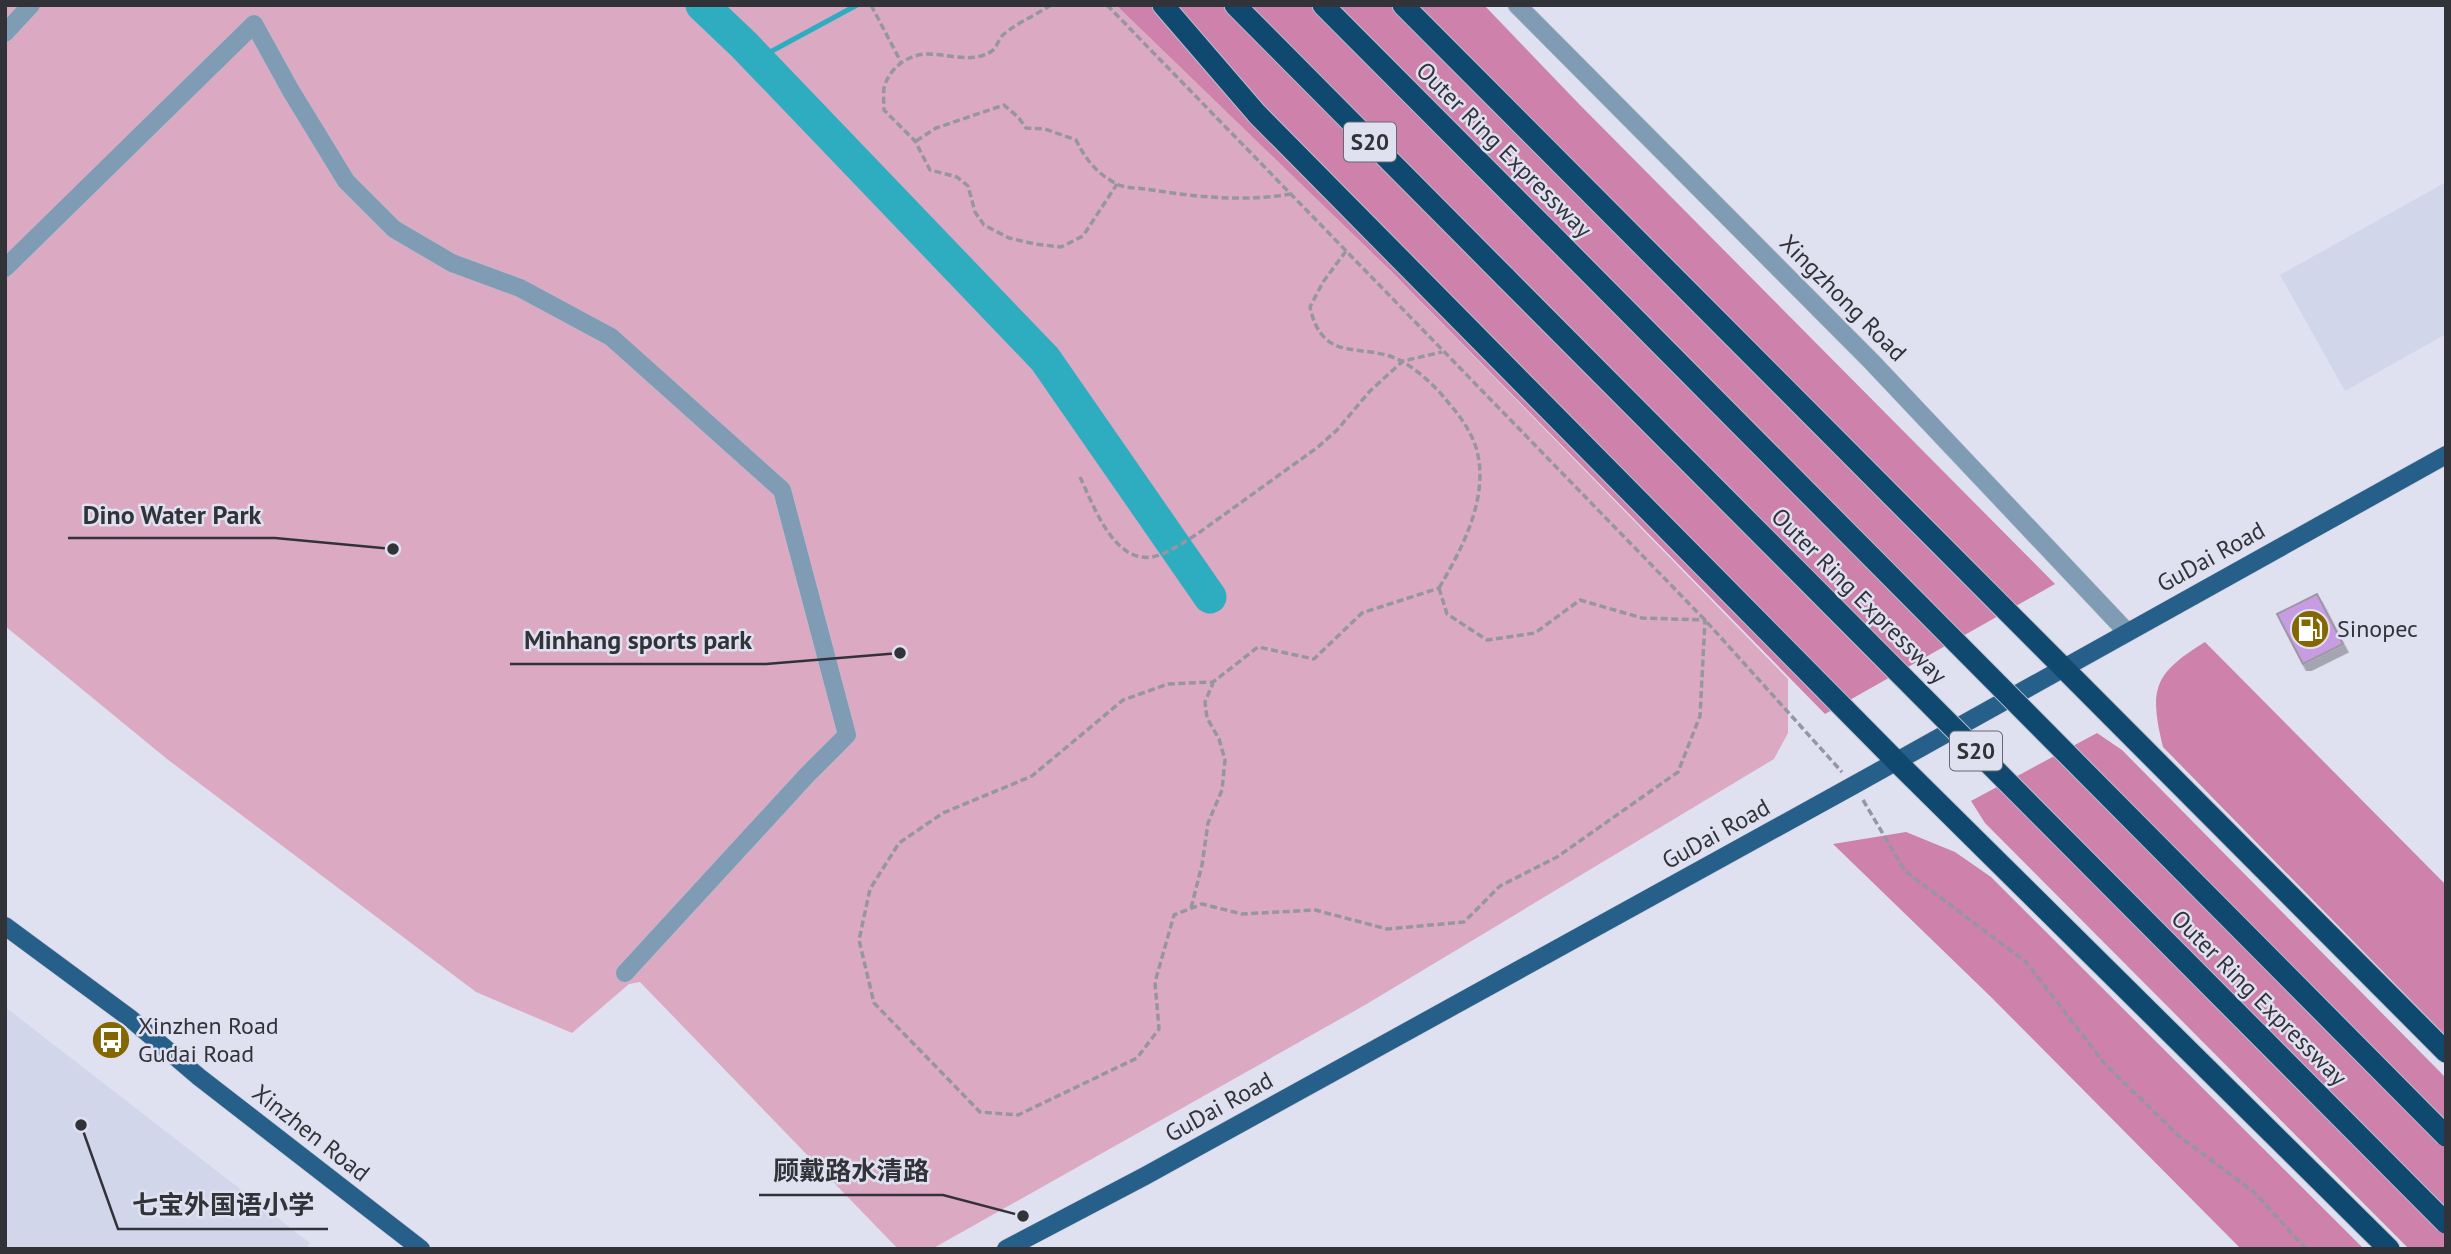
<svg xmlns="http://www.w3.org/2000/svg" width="2451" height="1254" viewBox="0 0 2451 1254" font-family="'PT Sans','Noto Sans SC',sans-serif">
	<defs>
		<filter id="shadow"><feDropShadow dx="4.5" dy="8" stdDeviation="0" flood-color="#0004"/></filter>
	</defs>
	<rect width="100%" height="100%" fill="#dfe1f0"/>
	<path fill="#d2d6eb" d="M2446,182V334L2345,391L2280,275Z
		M5,1007L310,1243L305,1249H5Z"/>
	<path fill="#dca9c3" d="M5,5H1116L1392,272L1788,679V733L1774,759L1365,1005L932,1249H898L640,982L629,984L572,1033L476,992L167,759L5,626Z"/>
	<path fill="#ce81ab" d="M1116,5H1484L1579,104L2055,584L1825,714L1392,272Z
		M2205,642L2446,885V1036L2163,747C2149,689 2153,674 2205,642Z
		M2097,733L2122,750L2446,1078V1249H2409L1985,823L1971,801Z
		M1906,832L1955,852L1991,877L2364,1249H2241L1992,998L1833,844Z"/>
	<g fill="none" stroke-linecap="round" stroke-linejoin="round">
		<path stroke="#2fadc0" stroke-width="5" d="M757,59L857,5"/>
		<path stroke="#2fadc0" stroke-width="33" d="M702,5L744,45L1045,359L1210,597"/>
	</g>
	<path fill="#c89ce2" stroke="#9e97a3" stroke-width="2" filter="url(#shadow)" d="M2317,594L2343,644L2303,664L2277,614Z"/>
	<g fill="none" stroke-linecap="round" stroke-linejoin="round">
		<g stroke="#bcbecb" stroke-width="19">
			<path id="minor" d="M1517,5L1871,361L2127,632
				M5,33L31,5
				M5,268L254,24L291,91L346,181L394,229L452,263L520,288L611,337L782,490L847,735L807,775L625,973"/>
		</g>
		<g stroke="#bcbecb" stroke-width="19">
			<path id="major" d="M5,926L131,1019L199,1077L421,1249
				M1006,1249L1145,1176L1854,785L2446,455"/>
		</g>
		<g stroke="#bcbecb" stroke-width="23">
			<path id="highway" d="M1163,5L1257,114L1897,762L2389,1249
				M1235,5L1506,278
				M1323,5L1550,233
				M1403,5L2446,1052"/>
		</g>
		<path stroke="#9596a1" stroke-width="3.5" stroke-dasharray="7 3.5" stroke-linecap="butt" d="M871,5L901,62
			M1051,5C1038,14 1015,24 1004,34C999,38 997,47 992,51C972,64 949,54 928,54C908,54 889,68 884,88C883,94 884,103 884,110L915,141L930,170L957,177L968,186L975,212L984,225L1009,238L1035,244L1061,247L1083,236L1117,184
			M1107,5L1705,620L1842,772
			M916,141L936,128L1004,105L1018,117L1026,128L1045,129L1076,140C1085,158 1096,173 1115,183C1123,188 1136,188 1146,189C1194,197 1243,202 1291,194
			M1346,251L1323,282L1310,307C1323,367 1365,340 1403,362C1419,371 1436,387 1447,401C1460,416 1472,432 1477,451C1489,498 1462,549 1439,588
			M1080,477C1093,504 1113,563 1152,557C1168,554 1186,541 1200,532L1318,447L1337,430L1370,391L1403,361L1442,352
			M1439,588L1447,614L1487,640L1535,633L1580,600L1642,618L1705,620L1700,716L1678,772L1557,857L1500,886L1464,922L1387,929L1315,910L1242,914L1202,904L1174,915L1155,982L1159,1029L1137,1058L1018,1115L980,1112L874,1003L859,940L870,889L899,843L943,813L1032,776L1123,700L1168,684L1213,682L1258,647L1314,659L1362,613Z
			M1863,800L1905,871L2026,962L2105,1064L2180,1137L2254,1192L2306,1249
			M1191,908L1202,865L1208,823L1222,790L1225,760L1219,739L1207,718L1205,702L1213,683"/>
		<use href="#minor" stroke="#7f9cb4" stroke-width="18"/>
		<use href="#major" stroke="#255f8a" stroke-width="18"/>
		<use href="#highway" stroke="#104970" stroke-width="21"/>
		<g stroke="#bcbecb" stroke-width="23" stroke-linecap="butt">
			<path id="highway-bridge" d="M1550,233L2446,1136
				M1506,278L2446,1223"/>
		</g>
		<use href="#highway-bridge" stroke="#104970" stroke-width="21"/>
	</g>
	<defs>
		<g id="fuel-disc" transform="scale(2.0125)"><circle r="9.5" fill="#846700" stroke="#dfe1f0"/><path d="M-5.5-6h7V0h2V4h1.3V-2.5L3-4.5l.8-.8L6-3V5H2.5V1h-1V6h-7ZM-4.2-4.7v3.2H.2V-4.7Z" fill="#fff"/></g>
		<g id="bus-disc" transform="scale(2.0125)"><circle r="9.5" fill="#846700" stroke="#dfe1f0"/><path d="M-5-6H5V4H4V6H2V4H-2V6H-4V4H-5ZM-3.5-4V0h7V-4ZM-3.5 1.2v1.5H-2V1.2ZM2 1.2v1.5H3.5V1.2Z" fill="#fff"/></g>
	</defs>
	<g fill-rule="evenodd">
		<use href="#fuel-disc" x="2310" y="629"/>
		<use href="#bus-disc" x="111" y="1040"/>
	</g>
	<g text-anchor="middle" stroke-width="5" stroke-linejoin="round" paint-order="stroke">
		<g fill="#dfe1f0" stroke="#666770" stroke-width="2">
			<rect x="1344" y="122.5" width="52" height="39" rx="5"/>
			<rect x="1950" y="731.5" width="52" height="39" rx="5"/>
		</g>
		<g font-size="23" font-weight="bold" fill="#323339">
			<text x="1370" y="150">S20</text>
			<text x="1976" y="759">S20</text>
		</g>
		<g font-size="24" fill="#323339" stroke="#dfe1f0">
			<text transform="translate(1504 150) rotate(45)" y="8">Outer Ring Expressway</text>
			<text transform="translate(1843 298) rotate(45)" y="8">Xingzhong Road</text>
			<text transform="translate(2211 557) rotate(-29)" y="8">GuDai Road</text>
			<text transform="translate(1859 596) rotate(45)" y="8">Outer Ring Expressway</text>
			<text transform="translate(1716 834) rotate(-29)" y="8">GuDai Road</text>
			<text transform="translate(2259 998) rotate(45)" y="8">Outer Ring Expressway</text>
			<text transform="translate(1219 1107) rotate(-29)" y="8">GuDai Road</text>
			<text transform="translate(311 1133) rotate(38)" y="8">Xinzhen Road</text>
		</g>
		<g font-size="24" fill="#323339" stroke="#dfe1f0" text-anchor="start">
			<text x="2337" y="637">Sinopec</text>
			<text x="138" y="1034">Xinzhen Road<tspan x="138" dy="28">Gudai Road</tspan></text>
		</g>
	</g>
	<path fill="none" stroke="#323339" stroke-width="2.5" d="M393 549L275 538H68M900 653L766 664H510M1023 1216L943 1195H759M81 1125L118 1229H328"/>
	<g fill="#323339" stroke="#dfe1f0" stroke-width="2.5">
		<circle cx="393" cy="549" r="7"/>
		<circle cx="900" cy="653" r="7"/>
		<circle cx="1023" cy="1216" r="7"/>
		<circle cx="81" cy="1125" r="7"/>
	</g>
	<g font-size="26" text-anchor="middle" font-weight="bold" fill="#323339" stroke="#dfe1f0" stroke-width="5" stroke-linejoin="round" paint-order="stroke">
		<text x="172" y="524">Dino Water Park</text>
		<text x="638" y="649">Minhang sports park</text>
		<text x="851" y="1180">顾戴路水清路</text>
		<text x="223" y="1214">七宝外国语小学</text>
	</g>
	<rect width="2451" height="1254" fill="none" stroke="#323339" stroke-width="14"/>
</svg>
